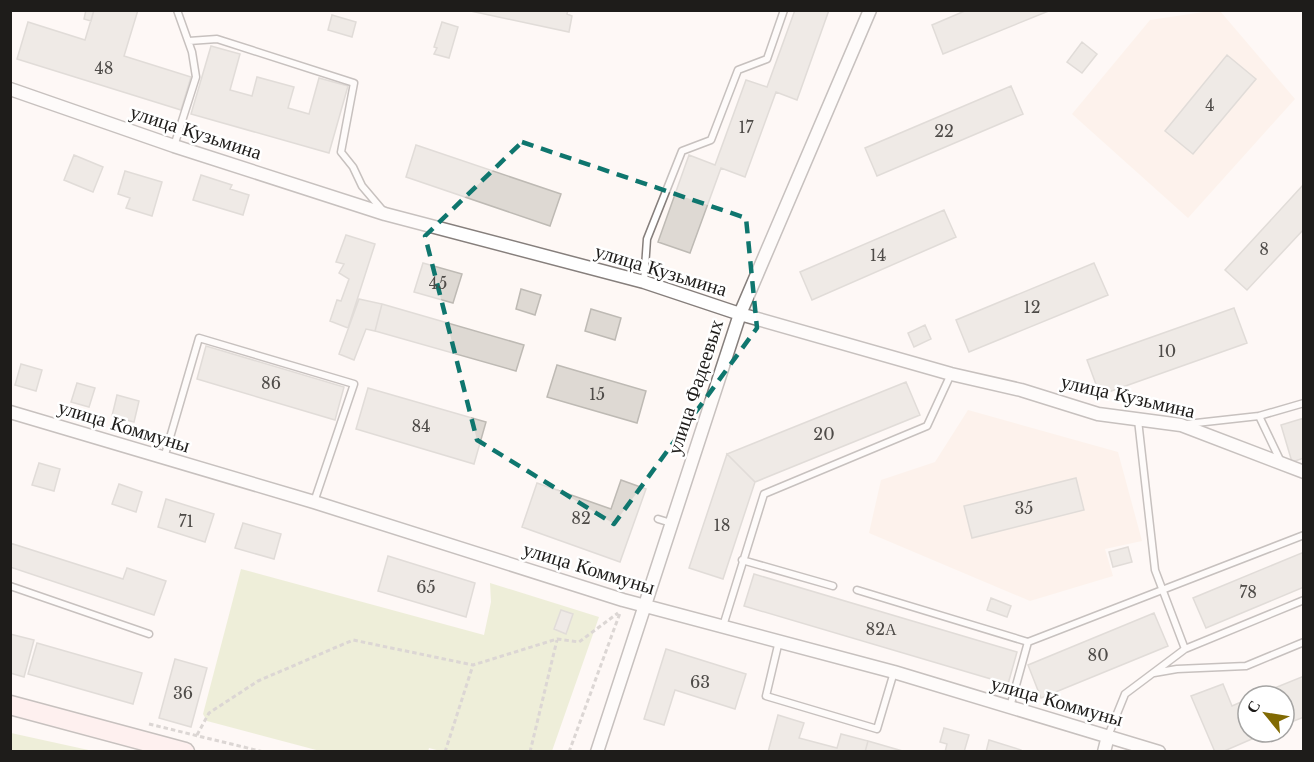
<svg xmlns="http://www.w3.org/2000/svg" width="1314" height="762" viewBox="0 0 1314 762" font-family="'Libre Baskerville',serif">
	<rect width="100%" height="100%" fill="#fef8f5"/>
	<path fill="#fcece0" d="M1210,11H1220L1295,99L1188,218L1072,114L1150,20Z
		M968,410L1118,452L1142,541L1105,549L1113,576L1030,601L869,533L881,480L935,462Z"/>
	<path fill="#dce2b7" d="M241,569L484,635L491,602L490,583L599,617L552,751L444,752L429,748L428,752L320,751L207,721L203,714Z
		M10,733H11L93,751H11Z"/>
	<path fill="#ded9d3" stroke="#bebab4" stroke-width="1.5" d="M86,10H94L91,21L84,19Z
		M94,10H138L124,56L191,77L181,110L17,59L28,22L85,40Z
		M466,10H568L567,14L572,16L569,32Z
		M795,10H829L797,100L776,92L745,177L721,168L690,253L658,242L689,155L715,165L746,80L767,87Z
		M967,10H1051L943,54L932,25Z
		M332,15L356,22L352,37L328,30Z
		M442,22L458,27L449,58L434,54L437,48L434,47Z
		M1082,42L1097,54L1082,73L1067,62Z
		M211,46L240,54L230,90L252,96L257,77L294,87L288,108L309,114L319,78L348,86L329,153L191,114Z
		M1227,55L1256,79L1193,154L1165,131Z
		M1011,86L1023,114L877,176L865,148Z
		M416,145L561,194L550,226L406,177Z
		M74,155L103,167L93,192L64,180Z
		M125,171L162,182L152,216L126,208L130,198L118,194Z
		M201,175L232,185L230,189L249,195L243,215L193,200Z
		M1304,184V229L1247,290L1225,270Z
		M944,210L956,237L812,300L800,272Z
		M346,235L375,244L348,328L330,321L337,300L341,301L349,279L339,273L344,264L336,262Z
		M423,263L462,274L453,303L414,292Z
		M1094,263L1108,295L969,352L956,320Z
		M521,289L541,295L535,315L516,309Z
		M359,299L382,304L375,331L366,329L354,360L339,354Z
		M382,304L524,345L516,371L375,331Z
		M1234,308L1247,343L1100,395L1087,360Z
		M591,309L621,318L615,340L585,331Z
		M925,325L931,339L914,347L908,333Z
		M206,346L344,387L335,420L197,379Z
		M21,364L42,370L36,391L15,385Z
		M557,365L646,391L637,423L547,397Z
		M906,382L920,415L755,482L727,454Z
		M77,383L95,388L89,407L71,402Z
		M368,388L486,422L474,464L356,429Z
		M117,395L139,401L134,422L112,416Z
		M1304,418V458L1292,462L1281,425Z
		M727,454L755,482L723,579L689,568Z
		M39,463L60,469L54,491L32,485Z
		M1076,478L1084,510L972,538L964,506Z
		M621,480L646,489L620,562L522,527L537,483L611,509Z
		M119,484L142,492L136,512L112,504Z
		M166,499L214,514L205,542L158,527Z
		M243,523L281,534L274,559L235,548Z
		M10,543L123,579L127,568L166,581L154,615L10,567Z
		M1128,547L1132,562L1113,567L1109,552Z
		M1304,552V587L1206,628L1193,598Z
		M388,556L475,583L466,617L378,591Z
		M754,574L1017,652L1008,684L744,606Z
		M991,598L1011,606L1007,617L987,610Z
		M561,610L573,614L566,634L554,629Z
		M1154,613L1168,646L1041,698L1028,665Z
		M10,634L34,640L24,677L10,673Z
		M37,643L142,673L133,704L28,674Z
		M666,649L746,674L735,709L675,690L664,725L644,719Z
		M175,659L207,668L191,727L159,718Z
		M1304,676V717L1284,725V696H1255Z
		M1223,684L1232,706L1248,699V732H1268L1222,752H1215L1191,696Z
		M778,715L804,723L799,738L837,748L841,734L868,741L865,752H768Z
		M944,728L969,735L964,752H945L947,744L940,742Z
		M989,740L1021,750V752H986Z
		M868,741L906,752H865Z"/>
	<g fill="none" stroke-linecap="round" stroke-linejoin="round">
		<g stroke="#867f7c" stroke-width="9">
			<path id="service" d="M189,41L217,39L354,83L341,152L353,167L362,186L384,212
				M174,146L196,77L192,52L177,10
				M644,282L647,239L682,151L711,140L738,70L767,59L784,10
				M1259,416L1281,462
				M1187,424L1259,416L1304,403
				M164,458L199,338L354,384L314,502
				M658,519L671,523
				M742,560L833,586
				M10,586L149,634
				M857,590L1028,642
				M723,626L764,494L927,426L951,374
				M779,641L766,696L877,729L894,672
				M1185,649L1304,600
				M1154,673L1177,669L1246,666L1304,642
				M1010,707L1028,642L1304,535
				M1108,736L1125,694L1185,649L1155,570L1138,420"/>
		</g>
		<g stroke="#867f7c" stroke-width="15">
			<path id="minor" d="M10,89L174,146L385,214L644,282L740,314L951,374L1021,390L1098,414L1181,425L1304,472
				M10,412L314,502L623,600L894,672L1159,752
				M597,752L740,314L870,10
				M1104,752L1108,736"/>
		</g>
		<g stroke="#867f7c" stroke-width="21">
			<path id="secondary" d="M10,705L185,752"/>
		</g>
		<path stroke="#b3aeab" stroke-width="3" stroke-dasharray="4.5 3" stroke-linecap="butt" d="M149,724L264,752
			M197,735L209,713L258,681L353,640L473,665L557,639L579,642L618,613
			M445,752L473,665
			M530,752L557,640
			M569,752L620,613"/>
		<use href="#service" stroke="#fff" stroke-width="6"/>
		<use href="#minor" stroke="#fff" stroke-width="12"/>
		<use href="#secondary" stroke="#fee7e7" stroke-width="18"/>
	</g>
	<path d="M0 0H1314V762H0ZM522,142L746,218L757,328L614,524L477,440L425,236Z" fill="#fef8f5" fill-opacity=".55" fill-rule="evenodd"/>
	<path fill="none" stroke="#0f766e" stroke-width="4.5" stroke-dasharray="12 8" stroke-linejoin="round" d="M522,142L746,218L757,328L614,524L477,440L425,236Z"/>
	<g text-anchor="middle" stroke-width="5" stroke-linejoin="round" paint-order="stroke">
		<g font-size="16" fill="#4e4b48">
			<text x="104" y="74">48</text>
			<text x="1210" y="111">4</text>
			<text x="746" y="133">17</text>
			<text x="944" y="137">22</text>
			<text x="1264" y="255">8</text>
			<text x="878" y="261">14</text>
			<text x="438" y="289">45</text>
			<text x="1032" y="313">12</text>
			<text x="1167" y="357">10</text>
			<text x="271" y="389">86</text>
			<text x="597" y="400">15</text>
			<text x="421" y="432">84</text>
			<text x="824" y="440">20</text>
			<text x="1024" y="514">35</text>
			<text x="581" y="524">82</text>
			<text x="186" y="527">71</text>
			<text x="722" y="531">18</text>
			<text x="426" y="593">65</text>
			<text x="1248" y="598">78</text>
			<text x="881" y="635">82А</text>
			<text x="1098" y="661">80</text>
			<text x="700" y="688">63</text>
			<text x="183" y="699">36</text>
		</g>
		<g font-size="20" fill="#1e1c1a" stroke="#fff">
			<text transform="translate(196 132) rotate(18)" y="7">улица Кузьмина</text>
			<text transform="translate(661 270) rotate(17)" y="7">улица Кузьмина</text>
			<text transform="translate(695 387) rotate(-72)" y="7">улица Фадеевых</text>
			<text transform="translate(1128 396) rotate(13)" y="7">улица Кузьмина</text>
			<text transform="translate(124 426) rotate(17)" y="7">улица Коммуны</text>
			<text transform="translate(589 568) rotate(17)" y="7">улица Коммуны</text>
			<text transform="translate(1057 701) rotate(16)" y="7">улица Коммуны</text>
		</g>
	</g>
	<rect width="1314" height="762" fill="none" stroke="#1e1c1a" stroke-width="24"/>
	<g transform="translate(1266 714) rotate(300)"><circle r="28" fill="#ffffff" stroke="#a5a4a3" stroke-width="1.5"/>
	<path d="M0-4.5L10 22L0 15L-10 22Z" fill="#816a03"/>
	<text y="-9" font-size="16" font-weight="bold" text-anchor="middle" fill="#1e1c1a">С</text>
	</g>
</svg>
